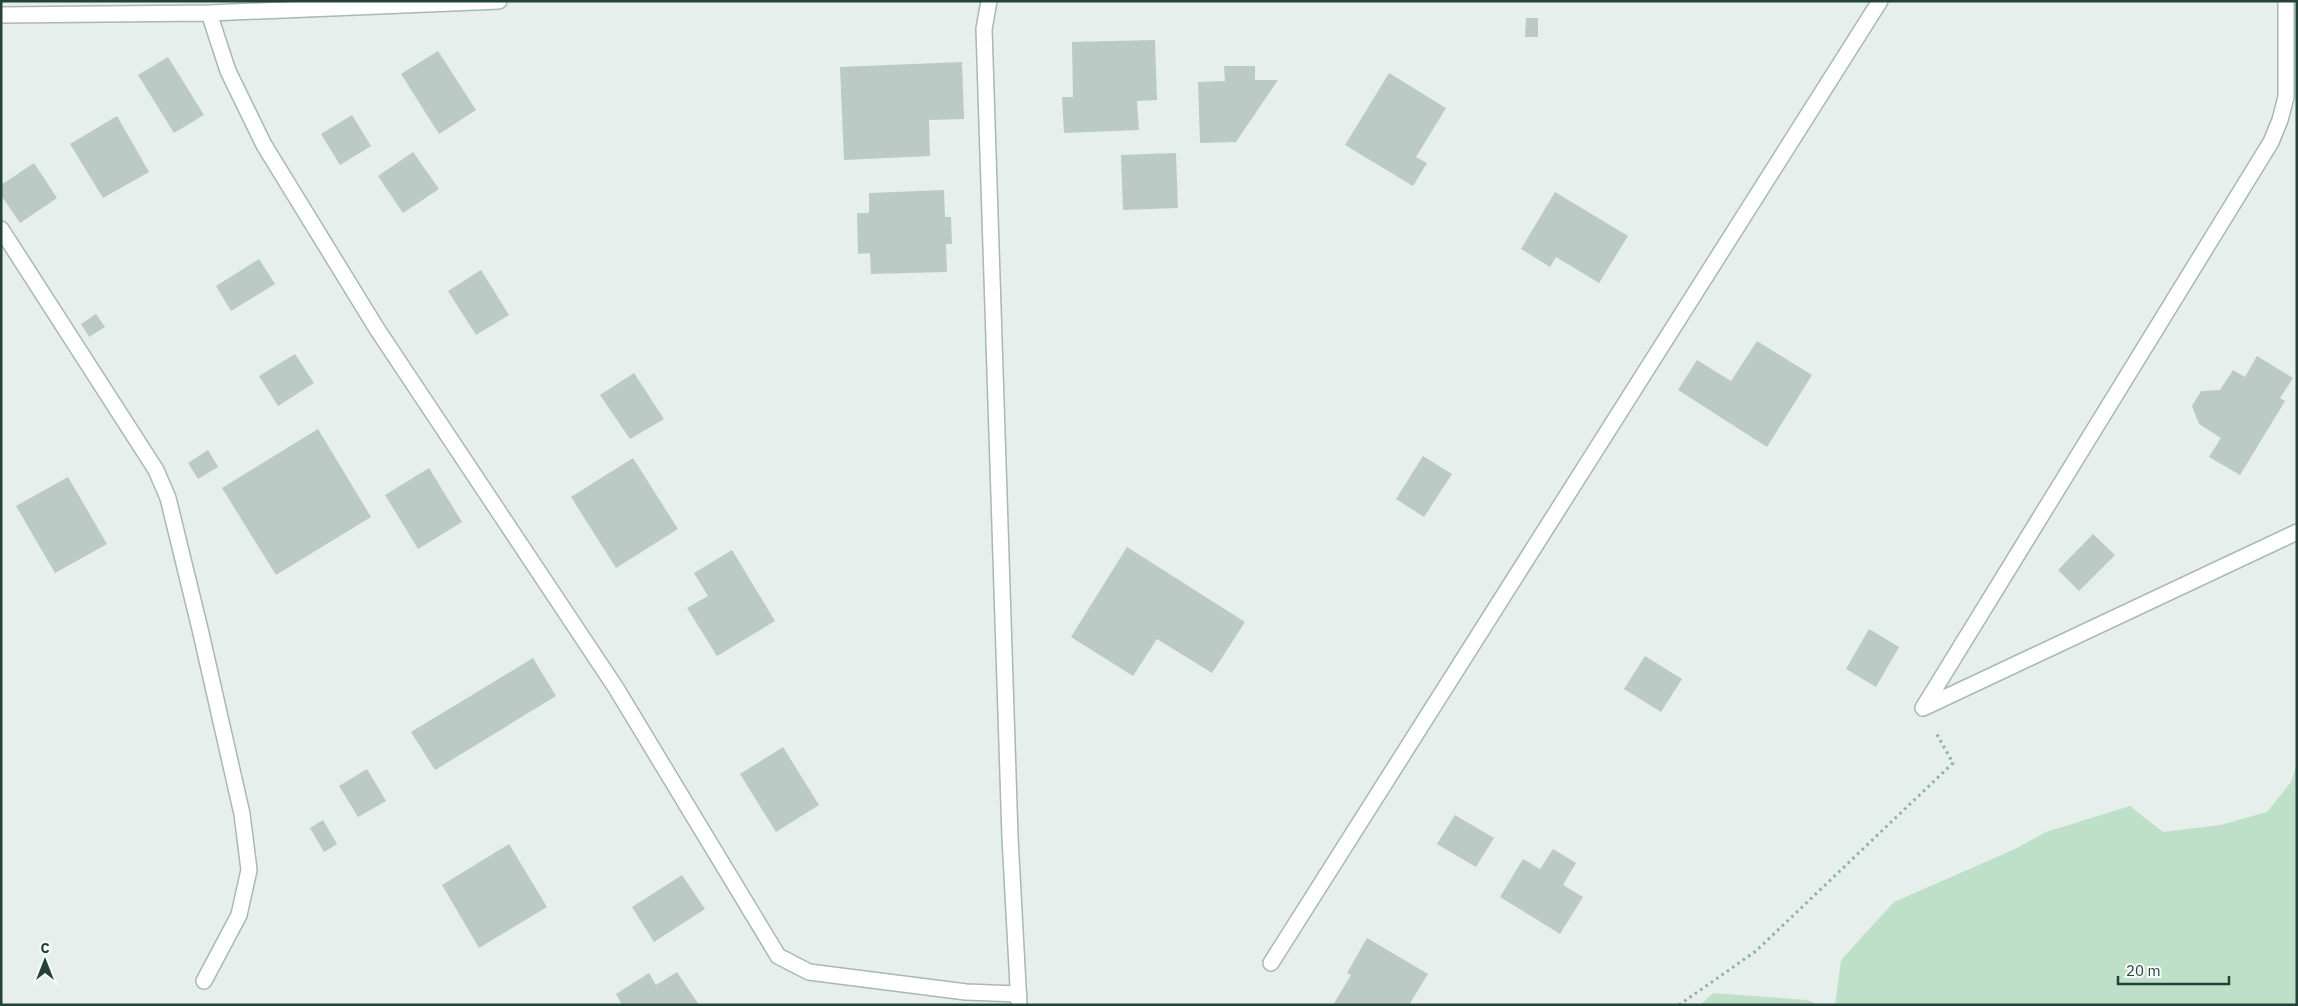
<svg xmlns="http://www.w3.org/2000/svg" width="2298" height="1006" viewBox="0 0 2298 1006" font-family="'IBM Plex Sans',sans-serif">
	<rect width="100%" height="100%" fill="#e6efeb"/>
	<path fill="#bfe0c8" d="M2297,763V1005H1835L1841,960L1894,902L2015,849L2046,832L2130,806L2163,832L2220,825L2267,812L2291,782Z
		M1713,993L1807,1000L1820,1005H1700Z"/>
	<path fill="#bbcac4" d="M1526,18H1538V37H1525Z
		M1155,40L1157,100L1137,101L1139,130L1064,133L1062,97H1073L1072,42Z
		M438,51L476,110L439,134L401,74Z
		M168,57L204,115L174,133L138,75Z
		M962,62L964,119L929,120L930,156L844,160L840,67Z
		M1224,66H1255V80H1278L1236,142L1200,143L1198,82L1225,81Z
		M1389,73L1446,108L1416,157L1427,163L1413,186L1345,145Z
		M352,115L371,146L340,165L321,134Z
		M117,116L149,172L103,198L70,144Z
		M413,152L439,189L403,213L378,176Z
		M1176,153L1178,208L1123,210L1121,155Z
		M34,163L57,198L20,223L1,195V185Z
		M944,190L945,217H951L952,244H946L947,272L871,274L870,253L858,254L857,213H869V193Z
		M1555,192L1628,236L1599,283L1556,257L1550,267L1521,249Z
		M259,259L275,284L231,311L216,286Z
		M481,270L509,315L476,335L448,291Z
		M96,314L105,327L89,337L81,324Z
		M1757,341L1812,375L1767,447L1678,390L1697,360L1731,381Z
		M295,354L314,383L278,406L259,376Z
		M2257,356L2293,378L2280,398L2285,401L2240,475L2209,457L2221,438L2199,424L2192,406L2201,391L2220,390L2233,370L2245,377Z
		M634,373L664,419L630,439L600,395Z
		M318,429L371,517L276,575L222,488Z
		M208,450L218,467L198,479L188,463Z
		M1423,456L1452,474L1424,517L1396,499Z
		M633,458L678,529L616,568L571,497Z
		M429,468L462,522L418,549L385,495Z
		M68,477L107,544L55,573L16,506Z
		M2093,534L2115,555L2079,591L2058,570Z
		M1127,547L1245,622L1212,673L1157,639L1133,676L1071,637Z
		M732,550L775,621L717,656L687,608L708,596L694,573Z
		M1869,629L1899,647L1876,687L1846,669Z
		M1645,656L1682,679L1661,712L1624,689Z
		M533,658L556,696L435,770L411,732Z
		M783,747L819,805L776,832L740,774Z
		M367,769L386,801L358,817L339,786Z
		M1455,815L1494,838L1476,867L1437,844Z
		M323,820L337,844L324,852L310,828Z
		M509,844L547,907L479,948L442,885Z
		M1553,849L1576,863L1563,885L1583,897L1560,934L1500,897L1523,859L1540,869Z
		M682,875L705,909L654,942L632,907Z
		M1367,938L1428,974L1409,1005H1333L1351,975L1347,973Z
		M677,972L699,1005H622L616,994L649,973L656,985Z"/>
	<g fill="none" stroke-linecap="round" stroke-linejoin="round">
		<g stroke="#a8b8b2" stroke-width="18">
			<path id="minor" d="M989,1L984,29L1010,837L1019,1005
				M2286,1V97L2280,120L2271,142L1923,708L2297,532
				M209,13L228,71L264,145L377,329L616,688L778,956L809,972L966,992L1019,994
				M1,15L209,13L499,1
				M1,229L156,470L168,498L200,629L242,814L249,870L239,915L204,981
				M1271,963L1880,1"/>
		</g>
		<path stroke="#86b3a5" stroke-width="3" stroke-dasharray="2.5 4" stroke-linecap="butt" d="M1679,1005L1756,951L1953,763L1935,731"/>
		<use href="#minor" stroke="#fff" stroke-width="15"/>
	</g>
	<rect width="2298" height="1006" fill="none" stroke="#24423a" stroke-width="5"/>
	<g transform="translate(45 961)" stroke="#f7fbf9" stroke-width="4" paint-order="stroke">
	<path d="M0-4L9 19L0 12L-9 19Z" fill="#24423a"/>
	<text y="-8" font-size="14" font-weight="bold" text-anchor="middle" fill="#24423a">С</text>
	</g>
	<path d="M2118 976v8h111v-8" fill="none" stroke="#24423a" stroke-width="2.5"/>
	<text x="2126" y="976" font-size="15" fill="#24423a" stroke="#f7fbf9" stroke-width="4" paint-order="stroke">20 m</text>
</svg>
